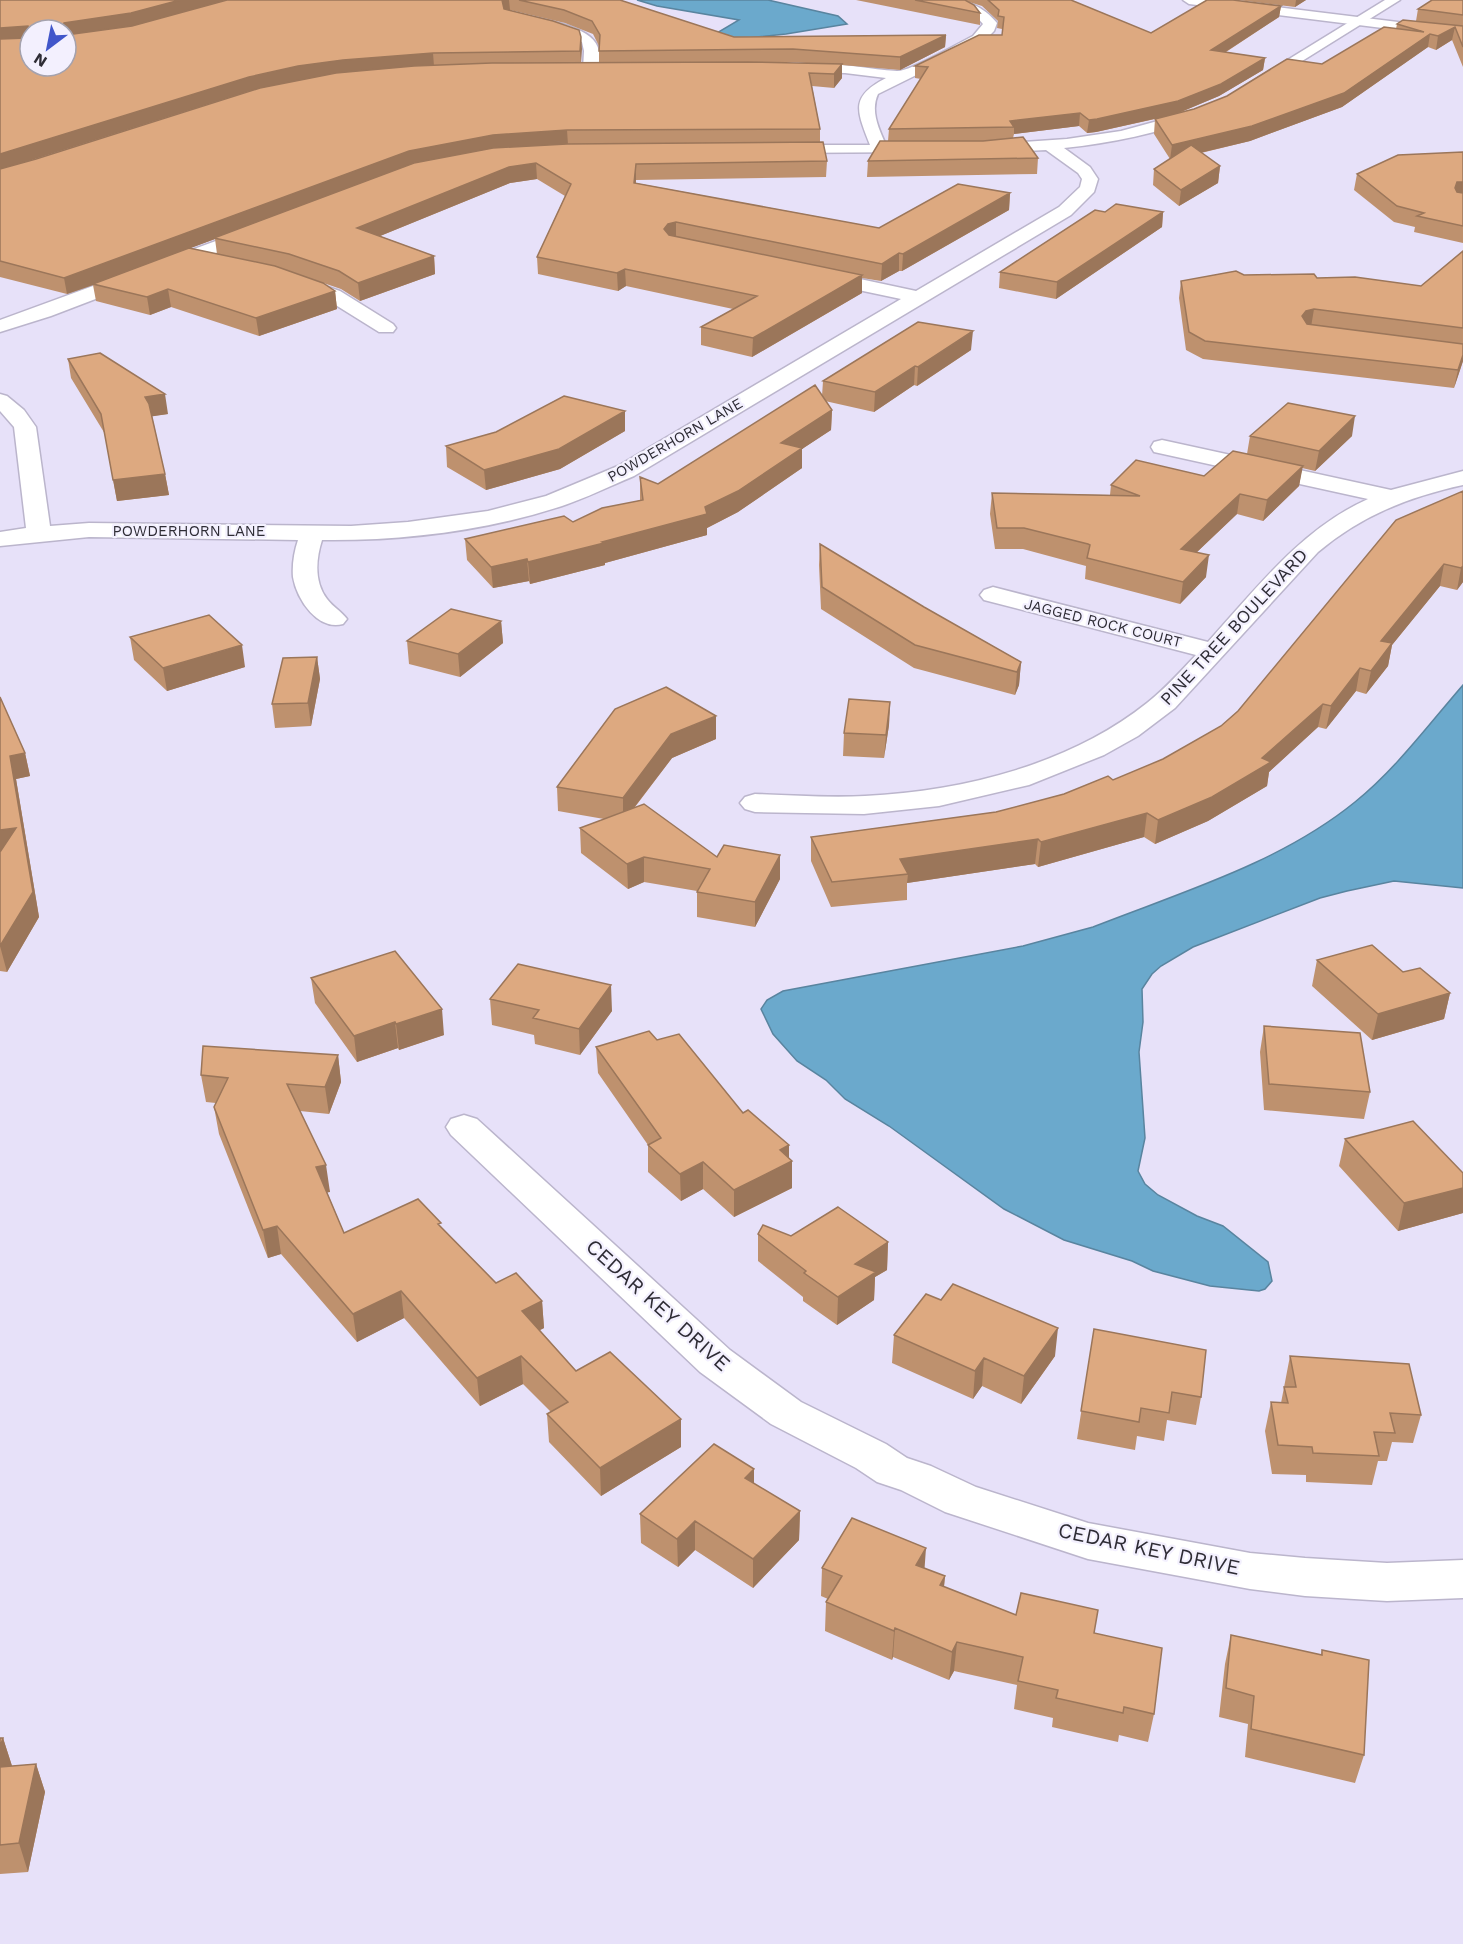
<svg xmlns="http://www.w3.org/2000/svg" width="1463" height="1944" viewBox="0 0 1463 1944" font-family="'Work Sans',sans-serif">
	<rect width="100%" height="100%" fill="#e7e1f9"/>
	<path fill="#6ba9cc" stroke="#59849f" stroke-width="1.5" d="M637,0H768L838,16L847,24L786,34L707,42L710,37L739,20L657,6Z
		M1463,685V888L1394,881L1347,891L1320,898L1193,947L1161,966L1152,974L1142,989L1143,1022L1139,1052L1145,1138L1138,1171L1145,1184L1158,1195L1197,1216L1223,1226L1268,1262L1272,1281L1265,1289L1259,1291L1210,1286L1153,1271L1132,1261L1064,1240L1004,1209L889,1126L845,1099L826,1080L797,1061L773,1034L761,1009L767,1000L783,991L1023,946L1093,927C1182,892 1280,863 1355,802C1396,769 1429,724 1463,685Z"/>
	<g fill="none" stroke-linecap="round" stroke-linejoin="round">
		<g stroke="#bbb5cc" stroke-width="3">
			<path id="street" d="M946,0C967,0 983,6 997,23L994,31L983,42L878,94C870,111 879,129 886,145L926,146L928,149L926,152L773,153L771,150L773,147L779,145H870C857,111 849,97 886,78L845,73L798,72L791,68C803,56 878,71 897,71C909,72 959,43 973,36L983,24L975,15Z
				M1385,0H1400L1262,86H1252L1250,83Z
				M537,18C564,24 615,32 595,73L590,74L583,70L584,51L582,42L562,32L532,25L530,22Z
				M1198,110L1203,111L1205,114L1203,117C1158,133 1112,143 1064,148L1090,167L1098,179L1094,192L1071,215L634,476C610,486 586,498 562,506C486,531 401,541 322,540C316,559 314,582 327,599C333,607 341,611 347,619L343,624C318,631 297,600 293,577C292,565 294,552 298,540L89,537L0,546V532L26,528L14,427L0,411V394L7,396L24,410L36,427L50,526L89,523L351,526L408,522L488,511L546,496L618,466L901,299L811,280L809,276L811,272L818,270L916,291L1059,207L1080,187L1082,179L1078,173L1046,150L986,153L980,151L978,148L980,145L1067,139L1121,131Z
				M257,226L263,227L266,231L263,235L51,316L0,332V320Z
				M294,276L340,291L393,324L396,328L393,332H379L326,299L287,286L285,282L287,278Z
				M1162,440L1391,490L1463,471V485C1408,497 1361,516 1318,552L1175,708L1138,736L1104,755L1029,785L939,806L864,814L755,812L745,809L740,803L745,797L755,794C791,795 828,798 865,796C963,791 1069,765 1147,703C1165,689 1181,671 1196,655L984,600L980,595L984,590L993,587L1208,642C1256,589 1301,529 1368,499L1154,452L1151,447L1154,442Z
				M464,1115L477,1119L730,1350L801,1402L886,1444L907,1458L931,1466L976,1487L1088,1523L1250,1553L1305,1558L1387,1563L1463,1560V1598L1387,1601L1305,1596L1250,1589L1088,1559L945,1512L901,1490L877,1482L856,1468L771,1424L700,1372L451,1135L446,1127L451,1119Z"/>
		</g>
		<g stroke="#bbb5cc" stroke-width="3">
			<path id="secondary" d="M1183,0H1220L1463,30V38L1189,4Z"/>
		</g>
		<use href="#street" fill="#fff" fill-rule="evenodd"/>
		<use href="#secondary" fill="#fff" fill-rule="evenodd"/>
	</g>
	<path fill="#be916e" fill-rule="evenodd" d="M0,0H620L734,37L946,35L945,47L900,70L842,65V78L834,88L812,86L820,129V142L827,161L826,177L636,180V183L879,228L1010,193L1009,210L902,271H899L881,281L862,278V293L752,357L701,345V327L733,309L626,286L618,291L538,274L537,257L565,196L537,179L510,183L380,236L434,256L435,274L360,301L341,289L291,272L335,291L337,309L259,336L171,307L150,315L96,301L93,285L67,294L0,277ZM510,10L565,23L593,34L599,46V63H581V37ZM760,62H793L820,64ZM315,77L272,86L300,80ZM257,89L36,159L21,163L250,91ZM215,239L217,254L190,248Z
		M856,0H1071L1151,33L1281,6L1279,17L1226,52L1265,58L1263,70L1219,96L1181,112L1194,109L1322,64L1396,29L1397,24L1416,21L1418,9L1463,0V67L1452,40L1436,50L1428,47L1342,107L1250,141L1201,153L1220,166L1218,183L1179,206L1153,185L1154,169L1170,159L1154,134L1155,119L1096,132L1087,133L1079,126L1014,134L1013,138L1038,158L1037,174L867,177L868,161L888,141L889,129L921,79L915,78V66L1002,35V29L997,28L998,21L982,6L966,1L980,13V25Z
		M1238,0H1306L1295,7Z
		M1463,152V243L1414,232L1415,227L1394,222L1354,190L1357,174Z
		M1105,212H1163L1162,227L1056,299L999,288L1000,272Z
		M1463,251V361L1454,388L1203,359L1186,350L1179,298L1181,281L1244,275L1317,278L1421,286Z
		M971,350L917,386L914,385L874,412L825,401L832,410L831,430L802,449V468L738,512L707,528V535L605,563V565L530,584L529,581L493,588L467,560L465,539L573,522L640,500V477L658,484L822,396L823,381Z
		M68,359L168,414L152,416L165,474L169,495L117,501L105,434L71,378Z
		M625,431L560,469L486,490L447,467L446,446Z
		M1250,436H1352L1315,471L1302,468L1299,486L1263,521L1237,514L1197,552L1206,577L1180,604L1085,579L1086,566L1023,549H995L990,514L992,493L1110,495L1111,485L1204,476L1247,454Z
		M1461,492L1463,582L1457,590L1440,586L1392,645L1388,666L1366,694L1356,691L1326,729L1318,727L1269,772L1267,786L1208,821L1155,844L1144,837L1038,867L1035,864L907,883V900L831,907L811,861V837L996,812L1064,794L1113,780L1163,759L1221,726L1238,711Z
		M820,544L924,607L1021,662L1019,685L1015,695L914,668L821,609L819,565Z
		M501,621L503,643L460,677L409,664L407,641Z
		M130,637L245,667L167,691L134,660Z
		M317,657L320,679L311,726L275,728L272,704Z
		M0,697L25,753L30,776L16,779L39,917L7,972L0,971Z
		M890,702L889,725L884,758L843,756L844,733Z
		M716,716V739L672,758L635,807L717,857L780,855V879L755,927L697,917V891L644,882L628,889L581,853L580,828L604,819L558,811L557,787Z
		M1317,960L1403,972L1450,993L1444,1019L1372,1040L1312,986Z
		M311,978L444,1035L399,1050L398,1048L357,1062L315,1003Z
		M490,999L612,1011L580,1055L535,1044L534,1035L492,1025Z
		M1264,1026L1370,1092L1364,1119L1264,1110L1260,1052Z
		M657,1040L743,1113L789,1145V1158L792,1188L734,1217L703,1189L681,1201L648,1172V1145L598,1073L596,1047Z
		M338,1055L341,1082L329,1114L300,1111L330,1192H327L344,1233L442,1228L496,1283L542,1301L544,1328L540,1330L576,1371L681,1447L601,1496L549,1442L547,1414L551,1412L523,1384L480,1406L404,1318L357,1342L281,1254L268,1258L219,1134L214,1107L216,1103L206,1102L201,1075Z
		M1345,1139L1463,1173V1213L1398,1231L1339,1166Z
		M758,1234L888,1242L887,1270L875,1277L874,1300L837,1325L803,1301V1297L758,1261Z
		M941,1300L1055,1356L1021,1404L982,1386L973,1399L892,1363L894,1335Z
		M1094,1329L1201,1397L1196,1425L1167,1420L1164,1441L1137,1436L1135,1450L1077,1439Z
		M1290,1356L1421,1415L1413,1443L1392,1442L1387,1461H1378L1372,1485L1306,1482V1475L1272,1474L1265,1431L1271,1402L1281,1403Z
		M754,1469V1484L800,1511L799,1540L753,1588L695,1550L678,1567L641,1543L640,1514Z
		M822,1568L925,1569L945,1576L944,1587L1016,1615L1094,1633L1154,1714L1148,1742L1119,1735L1118,1742L1052,1727L1053,1718L1014,1709L1017,1685L954,1671L949,1680L893,1657L892,1660L825,1631L826,1602L828,1599L821,1596Z
		M1231,1635L1321,1655L1322,1650L1364,1755L1355,1783L1245,1757L1248,1724L1219,1717L1225,1664Z
		M0,1738H3L12,1766L36,1764L45,1792L28,1872L0,1874Z"/>
	<path fill="#9b765a" d="M180,0H226L133,26L66,36V30H62L64,23Z
		M502,0H509L510,10L503,12Z
		M1296,0H1306L1295,7Z
		M1281,6L1279,17L1210,62L1211,50Z
		M28,26L30,39L0,40V28Z
		M1455,27L1452,40L1436,50L1438,36Z
		M1430,34L1428,47L1342,107L1250,141L1170,160L1172,145Z
		M946,35L945,47L900,70V57Z
		M581,37L582,49L581,64L580,51Z
		M433,53L434,66L344,73L300,80L250,91L0,170V154L249,77L298,66L343,60Z
		M1265,58L1263,70L1219,96L1176,114L1096,132L1087,133L1089,120Z
		M842,64V78L834,88V74Z
		M1080,113L1079,126L1014,134V127L1010,121Z
		M567,130L568,145L214,238L215,239L95,284H93V285L67,294L64,278L409,151L493,135Z
		M536,163L537,179L510,183L358,245L357,228L509,167Z
		M636,164V180L634,199V183Z
		M1220,166L1218,183L1179,206L1181,190Z
		M1457,182H1463V197L1454,198L1455,188Z
		M1010,193L1009,210L902,271L903,254Z
		M1163,212L1162,227L1056,299L1057,282Z
		M676,222V239L668,241L664,229L668,224Z
		M899,253V271L881,281L882,264Z
		M434,256L435,274L360,301L358,283Z
		M625,269L626,286L618,291L617,273Z
		M862,275V293L752,357L753,338Z
		M168,289L171,307L150,315L147,297Z
		M335,291L337,309L259,336L256,318Z
		M1314,309L1311,327L1303,329L1302,316L1306,311Z
		M973,331L971,350L917,386L918,367Z
		M1463,355V361L1454,388L1458,370Z
		M915,366L914,385L874,412L875,392Z
		M165,394L168,414L148,417L145,397Z
		M832,410L831,430L802,449V468L738,512L707,528V535L605,563V565L530,584L528,562L602,542L705,507L781,443Z
		M625,411V431L560,469L486,490L484,470Z
		M1355,416L1352,436L1315,471L1319,451Z
		M1303,466L1299,486L1263,521L1267,500Z
		M165,474L169,495L117,501L113,480Z
		M1240,494L1237,514L1178,570L1181,549Z
		M1209,555L1206,577L1180,604L1183,582Z
		M527,559L529,581L493,588L491,567Z
		M1444,564L1440,586L1392,645L1388,666L1366,694L1371,671L1381,641Z
		M1463,566V582L1457,590L1461,568Z
		M501,621L503,643L460,677L458,654Z
		M242,645L245,667L167,691L163,668Z
		M317,657L320,679L311,726L308,703Z
		M1021,662L1019,685L1015,695L1017,672Z
		M1360,668L1356,691L1326,729L1331,706Z
		M890,702L889,725L884,758L886,735Z
		M1323,704L1318,727L1269,772L1267,786L1208,821L1155,844L1158,820L1262,758Z
		M716,716V739L672,758L623,822V798L671,734Z
		M25,753L30,776L16,779L39,917L7,972L0,946L33,892L10,756Z
		M1147,813L1144,837L1038,867L1041,842Z
		M16,828L0,856V830Z
		M1038,839L1035,864L907,883L908,874L900,859Z
		M780,855V879L755,927V902Z
		M644,857V882L628,889L627,864Z
		M611,985L612,1011L580,1055L579,1029Z
		M1450,993L1444,1019L1372,1040L1378,1014Z
		M442,1009L444,1035L399,1050L396,1024Z
		M395,1022L398,1048L357,1062L354,1036Z
		M338,1055L341,1082L329,1114L325,1087Z
		M789,1145V1162L792,1161V1188L734,1217V1190L780,1150Z
		M703,1162V1189L681,1201L680,1174Z
		M326,1165L330,1192L320,1194L316,1167Z
		M1463,1188V1213L1398,1231L1404,1203Z
		M277,1226L281,1254L268,1258L263,1230Z
		M888,1242L887,1270L875,1277L874,1300L837,1325L838,1297L855,1264Z
		M401,1291L404,1318L357,1342L353,1314Z
		M542,1301L544,1328L524,1338L522,1311Z
		M1058,1328L1055,1356L1021,1404L1024,1376Z
		M521,1356L523,1384L480,1406L477,1378Z
		M984,1358L982,1386L973,1399L975,1371Z
		M681,1419V1447L601,1496L600,1468Z
		M754,1469V1497L745,1478Z
		M800,1511L799,1540L753,1588V1559Z
		M695,1521V1550L678,1567L677,1539Z
		M926,1548L924,1576L916,1565Z
		M945,1576L942,1605L940,1585Z
		M895,1628L893,1657L892,1660L894,1631Z
		M957,1642L954,1671L949,1680L952,1652Z
		M3,1738L12,1766L0,1784V1747Z
		M36,1764L45,1792L28,1872L19,1843Z"/>
	<path fill="#dda980" stroke="#9b765a" stroke-width="1.5" d="M0,0H180L131,13L64,23L62,30H30V66H66V35L132,26L227,0H502L504,9L553,21L579,30L581,37L580,51L433,53L343,60L298,66L249,77L0,154V39L28,38L30,36L28,26L0,28Z
		M519,0H620L734,37L946,35L900,57L793,49L599,51L600,35L592,21L564,10Z
		M915,0H965L974,5L980,13Z
		M988,0H1071L1151,33L1207,0H1233L1281,6L1211,50L1265,58L1221,84L1178,101L1097,119L1089,120L1080,113L1010,121L1014,127L889,129L928,67L915,66L979,35H1002L1004,17L998,16L999,10Z
		M1432,0H1463V15L1418,9Z
		M1403,20L1463,26V47L1455,27L1438,36L1430,34L1344,93L1252,126L1172,145L1155,119L1194,109L1227,96L1287,59L1322,64L1384,27L1424,32L1397,24Z
		M748,62L842,64L834,74L809,73L820,129L567,130L493,135L409,151L64,278L0,261V169L36,159L260,88L336,73L414,66L492,63Z
		M1023,137L1038,158L868,161L880,141H983Z
		M823,142L827,161L636,164L634,183L879,228L958,184L1010,193L903,254L899,253L882,264L676,222L668,224L664,229L669,235L862,275L753,338L701,327L757,296L625,269L617,273L537,257L571,184L536,163L509,167L357,228L434,256L358,283L339,271L289,254L214,238L414,163L493,148L567,144Z
		M1191,145L1220,166L1181,190L1154,169Z
		M1463,152V182H1457L1455,188L1457,192L1463,193V226L1417,216L1424,213L1397,206L1357,174L1398,155Z
		M1116,204L1163,212L1057,282L1000,272L1095,210L1105,212Z
		M189,248L275,266L323,283L335,291L256,318L168,289L147,297L93,284Z
		M1463,251V328L1314,309L1306,311L1302,316L1307,324L1463,344V355L1458,370L1205,341L1189,332L1181,281L1236,271L1244,275L1314,274L1317,278L1355,277L1421,286Z
		M918,322L973,331L918,367L915,366L875,392L823,381Z
		M100,353L165,394L145,397L149,404L165,474L113,480L101,414L68,359Z
		M815,385L832,410L781,443L802,448L738,491L705,507L707,514L602,542L604,543L528,562L527,559L491,567L465,539L564,516L573,522L602,508L643,500L640,477L658,484Z
		M564,396L625,411L559,449L484,470L446,446L496,432Z
		M1288,403L1355,416L1319,451L1250,436Z
		M1233,451L1303,466L1267,500L1240,494L1181,549L1209,555L1183,582L1087,558L1090,545L1088,544L1024,528H997L992,493L1140,496L1111,485L1136,460L1204,476Z
		M1463,491V566L1461,568L1444,564L1381,641L1392,643L1371,671L1360,668L1331,706L1323,704L1262,758L1271,762L1212,797L1158,820L1147,813L1041,842L1038,839L900,859L908,874L832,882L811,837L996,812L1064,794L1108,776L1113,780L1163,759L1221,726L1238,711L1396,520Z
		M820,544L924,607L1021,662L1017,672L915,645L822,587Z
		M451,609L501,621L458,654L407,641Z
		M209,615L242,645L163,668L130,637Z
		M317,657L308,703L272,704L283,658Z
		M666,687L716,716L671,734L623,798L557,787L615,709Z
		M0,697L25,753L10,756L33,892L0,946V852L16,828L0,830Z
		M849,699L890,702L886,735L844,733Z
		M644,804L717,857L724,845L780,855L755,902L697,892L710,869L644,857L627,864L580,828Z
		M1372,945L1403,972L1420,968L1450,993L1378,1014L1317,960Z
		M395,951L442,1009L396,1024L395,1022L354,1036L311,978Z
		M518,964L611,985L579,1029L533,1018L539,1010L490,999Z
		M1264,1026L1360,1033L1370,1092L1269,1084Z
		M649,1031L657,1040L679,1034L743,1113L748,1110L789,1145L780,1150L792,1161L734,1190L703,1162L680,1174L648,1145L661,1138L596,1047Z
		M203,1046L338,1055L325,1087L287,1084L326,1165L316,1167L344,1233L418,1199L441,1223L438,1224L496,1283L516,1273L542,1301L522,1311L576,1371L610,1352L681,1419L600,1468L547,1414L568,1402L521,1356L477,1378L401,1291L353,1314L277,1226L263,1230L214,1107L228,1078L201,1075Z
		M1413,1121L1463,1173V1188L1404,1203L1345,1139Z
		M838,1207L888,1242L855,1264L876,1272L838,1297L804,1273L806,1271L758,1234L763,1225L791,1236Z
		M953,1284L1058,1328L1024,1376L984,1358L975,1371L894,1335L926,1294L941,1300Z
		M1094,1329L1206,1350L1201,1397L1172,1392L1169,1413L1141,1408L1139,1422L1081,1411Z
		M1290,1356L1409,1364L1421,1415L1390,1413L1395,1433L1374,1432L1379,1456L1313,1453L1312,1447L1278,1445L1271,1402L1288,1403L1284,1387H1296Z
		M714,1444L754,1469L745,1478L800,1511L753,1559L695,1521L677,1539L640,1514Z
		M852,1518L926,1548L916,1565L945,1576L940,1585L1016,1615L1021,1593L1098,1610L1094,1633L1162,1648L1154,1714L1124,1707L1123,1713L1056,1698L1058,1690L1018,1681L1023,1657L957,1642L952,1652L895,1628L894,1631L826,1602L842,1576L822,1568Z
		M1231,1635L1322,1655V1650L1369,1660L1364,1755L1251,1729L1254,1696L1226,1688Z
		M0,1738H3L0,1747Z
		M36,1764L19,1843L0,1845V1767Z"/>
	<g text-anchor="middle" stroke-width="4.5" stroke-linejoin="round" paint-order="stroke">
		<g font-size="15" fill="#2e2c35" stroke="#f3f0fe">
			<text transform="translate(675 440) rotate(-30)" y="5">POWDERHORN LANE</text>
			<text x="189" y="536">POWDERHORN LANE</text>
			<text transform="translate(1103 623) rotate(14)" y="5">JAGGED ROCK COURT</text>
		</g>
		<g font-size="18" fill="#2e2c35" stroke="#f3f0fe">
			<text transform="translate(1234 627) rotate(-47)" y="6">PINE TREE BOULEVARD</text>
		</g>
		<g font-size="21" fill="#2e2c35" stroke="#f3f0fe">
			<text transform="translate(658 1305) rotate(42)" y="7">CEDAR KEY DRIVE</text>
			<text transform="translate(1149 1549) rotate(12)" y="7">CEDAR KEY DRIVE</text>
		</g>
	</g>
	<g transform="translate(48 48) rotate(212)"><circle r="28" fill="#f3f0fe" stroke="#a4a2ae" stroke-width="1.5"/>
	<path d="M0-4.5L10 22L0 15L-10 22Z" fill="#4156ca"/>
	<text y="-9" font-size="16" font-weight="bold" text-anchor="middle" fill="#2e2c35">N</text>
	</g>
</svg>
